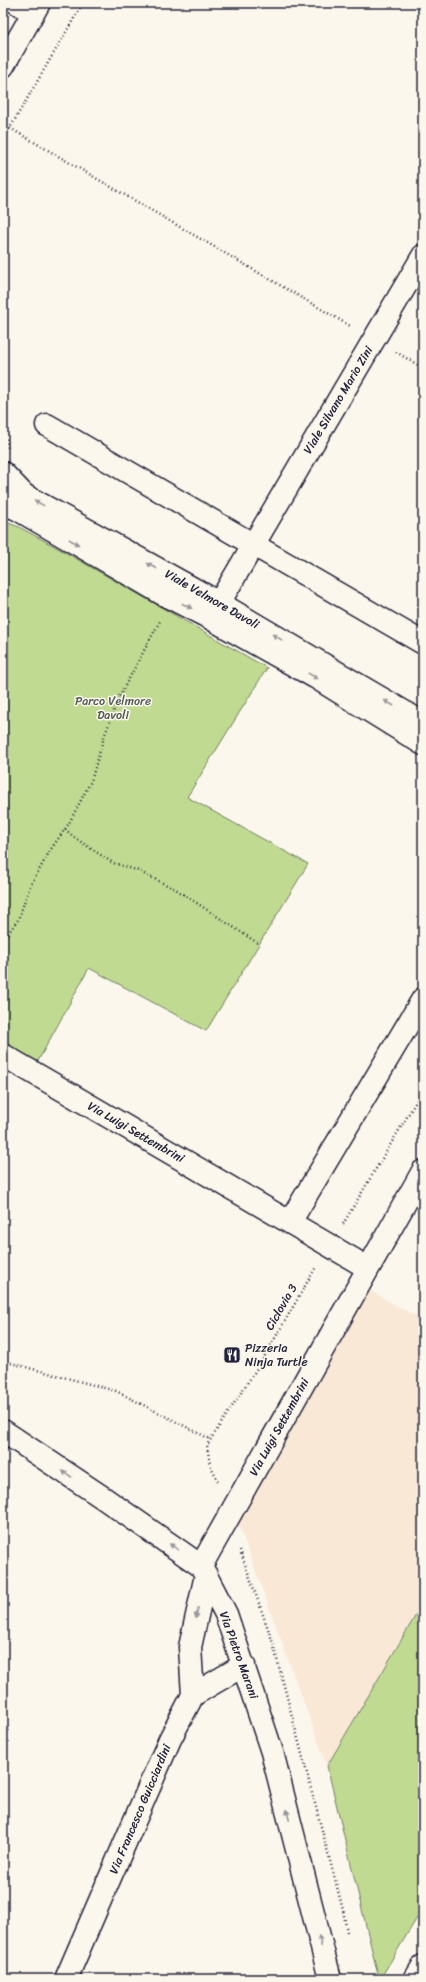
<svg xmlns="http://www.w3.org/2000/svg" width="426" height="1982" viewBox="0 0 426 1982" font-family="Sriracha,sans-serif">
	<rect width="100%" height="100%" fill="#fbf7ec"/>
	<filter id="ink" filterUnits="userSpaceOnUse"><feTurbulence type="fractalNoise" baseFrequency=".025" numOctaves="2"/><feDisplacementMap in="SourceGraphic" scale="8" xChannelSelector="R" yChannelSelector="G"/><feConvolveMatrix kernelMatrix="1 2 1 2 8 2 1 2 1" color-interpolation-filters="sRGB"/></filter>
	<g filter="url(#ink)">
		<path fill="#fae8d7" d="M367,1289L423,1320V1603L327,1766L237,1520Z"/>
		<path fill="#c0da91" stroke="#717e66" d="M3,521L19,527L63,551L267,668L187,797L308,864L206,1031L89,968L32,1072L3,1055Z
			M423,1603V1908L380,1979H379L327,1766Z"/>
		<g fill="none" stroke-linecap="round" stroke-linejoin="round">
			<g stroke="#22223b" stroke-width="25">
				<path id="minor" d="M17,3L33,13
					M3,66L39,3
					M47,425L423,643
					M3,473L24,495L219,603L423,723
					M3,503L17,509L163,594L210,618L315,677L423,744
					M212,615L423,256
					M3,1055L368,1268
					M290,1222L423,999
					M3,1431L102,1497L201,1566L226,1614L272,1752L330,1979
					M201,1566L423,1171
					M193,1695L190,1647L206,1575
					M66,1979L170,1739L193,1695L244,1665
					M415,1979L423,1966"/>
			</g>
			<path stroke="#22223b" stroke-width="2.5" stroke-dasharray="1 3" stroke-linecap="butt" d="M3,124L352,327
				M3,140L83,3
				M396,352L423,368
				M3,419L8,448
				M65,829L75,838L113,863L136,870L177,890L259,944
				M3,940L18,920L30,886L51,849L68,825L91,781L104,737L119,697L160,621
				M343,1224L423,1090
				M3,1361L116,1391L210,1439
				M218,1481L210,1464L207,1445L263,1359L316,1267
				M240,1550L272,1640L343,1910L347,1932"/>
			<use href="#minor" stroke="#fbf7ec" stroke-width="22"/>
		</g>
		<defs><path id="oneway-solid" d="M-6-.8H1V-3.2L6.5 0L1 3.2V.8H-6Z"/></defs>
		<g fill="#99979c">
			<use href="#oneway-solid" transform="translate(39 503) rotate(-151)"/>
			<use href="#oneway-solid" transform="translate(74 542) rotate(30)"/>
			<use href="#oneway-solid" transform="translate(152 566) rotate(-151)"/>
			<use href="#oneway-solid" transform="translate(187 606) rotate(27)"/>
			<use href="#oneway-solid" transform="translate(277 637) rotate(-149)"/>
			<use href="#oneway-solid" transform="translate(313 676) rotate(30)"/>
			<use href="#oneway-solid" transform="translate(389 703) rotate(-150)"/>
			<use href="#oneway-solid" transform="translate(67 1474) rotate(-147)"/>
			<use href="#oneway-solid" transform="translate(174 1547) rotate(-145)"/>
			<use href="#oneway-solid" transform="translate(197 1613) rotate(103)"/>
			<use href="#oneway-solid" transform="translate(288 1815) rotate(-104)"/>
			<use href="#oneway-solid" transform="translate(320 1941) rotate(-104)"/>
		</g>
	</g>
	<defs>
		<g id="restaurant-square" transform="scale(0.9)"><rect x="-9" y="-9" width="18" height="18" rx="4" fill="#22223b" stroke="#fbf7ec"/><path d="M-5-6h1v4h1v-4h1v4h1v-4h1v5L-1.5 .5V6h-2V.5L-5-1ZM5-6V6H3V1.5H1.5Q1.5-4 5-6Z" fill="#fff"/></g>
	</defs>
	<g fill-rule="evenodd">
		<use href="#restaurant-square" x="232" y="1355"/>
	</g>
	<g text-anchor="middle" stroke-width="3" stroke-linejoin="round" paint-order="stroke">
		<g font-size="12" fill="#22223b" stroke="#fbf7ec">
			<text transform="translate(338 400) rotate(-59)" y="4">Viale Silvano Mario Zini</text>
			<text transform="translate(212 599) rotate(30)" y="4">Viale Velmore Davoli</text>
			<text transform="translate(136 1132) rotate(30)" y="4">Via Luigi Settembrini</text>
			<text transform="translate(281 1307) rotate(-60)" y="4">Ciclovia 3</text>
			<text transform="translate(279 1427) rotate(-61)" y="4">Via Luigi Settembrini</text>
			<text transform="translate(239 1655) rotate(70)" y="4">Via Pietro Marani</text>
			<text transform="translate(140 1809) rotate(-67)" y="4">Via Francesco Guicciardini</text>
		</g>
		<g font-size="12" fill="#515955" stroke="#fbf7ec">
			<text x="113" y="705">Parco Velmore<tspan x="113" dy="14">Davoli</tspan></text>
		</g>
		<g font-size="12" fill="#22223b" stroke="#fbf7ec" text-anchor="start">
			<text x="245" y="1352">Pizzeria<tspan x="245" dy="14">Ninja Turtle</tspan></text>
		</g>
	</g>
	<rect width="426" height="1982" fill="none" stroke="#fbf7ec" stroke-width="16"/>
	<rect x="8" y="8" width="410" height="1966" fill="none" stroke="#22223b" stroke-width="1.5" filter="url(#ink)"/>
</svg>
